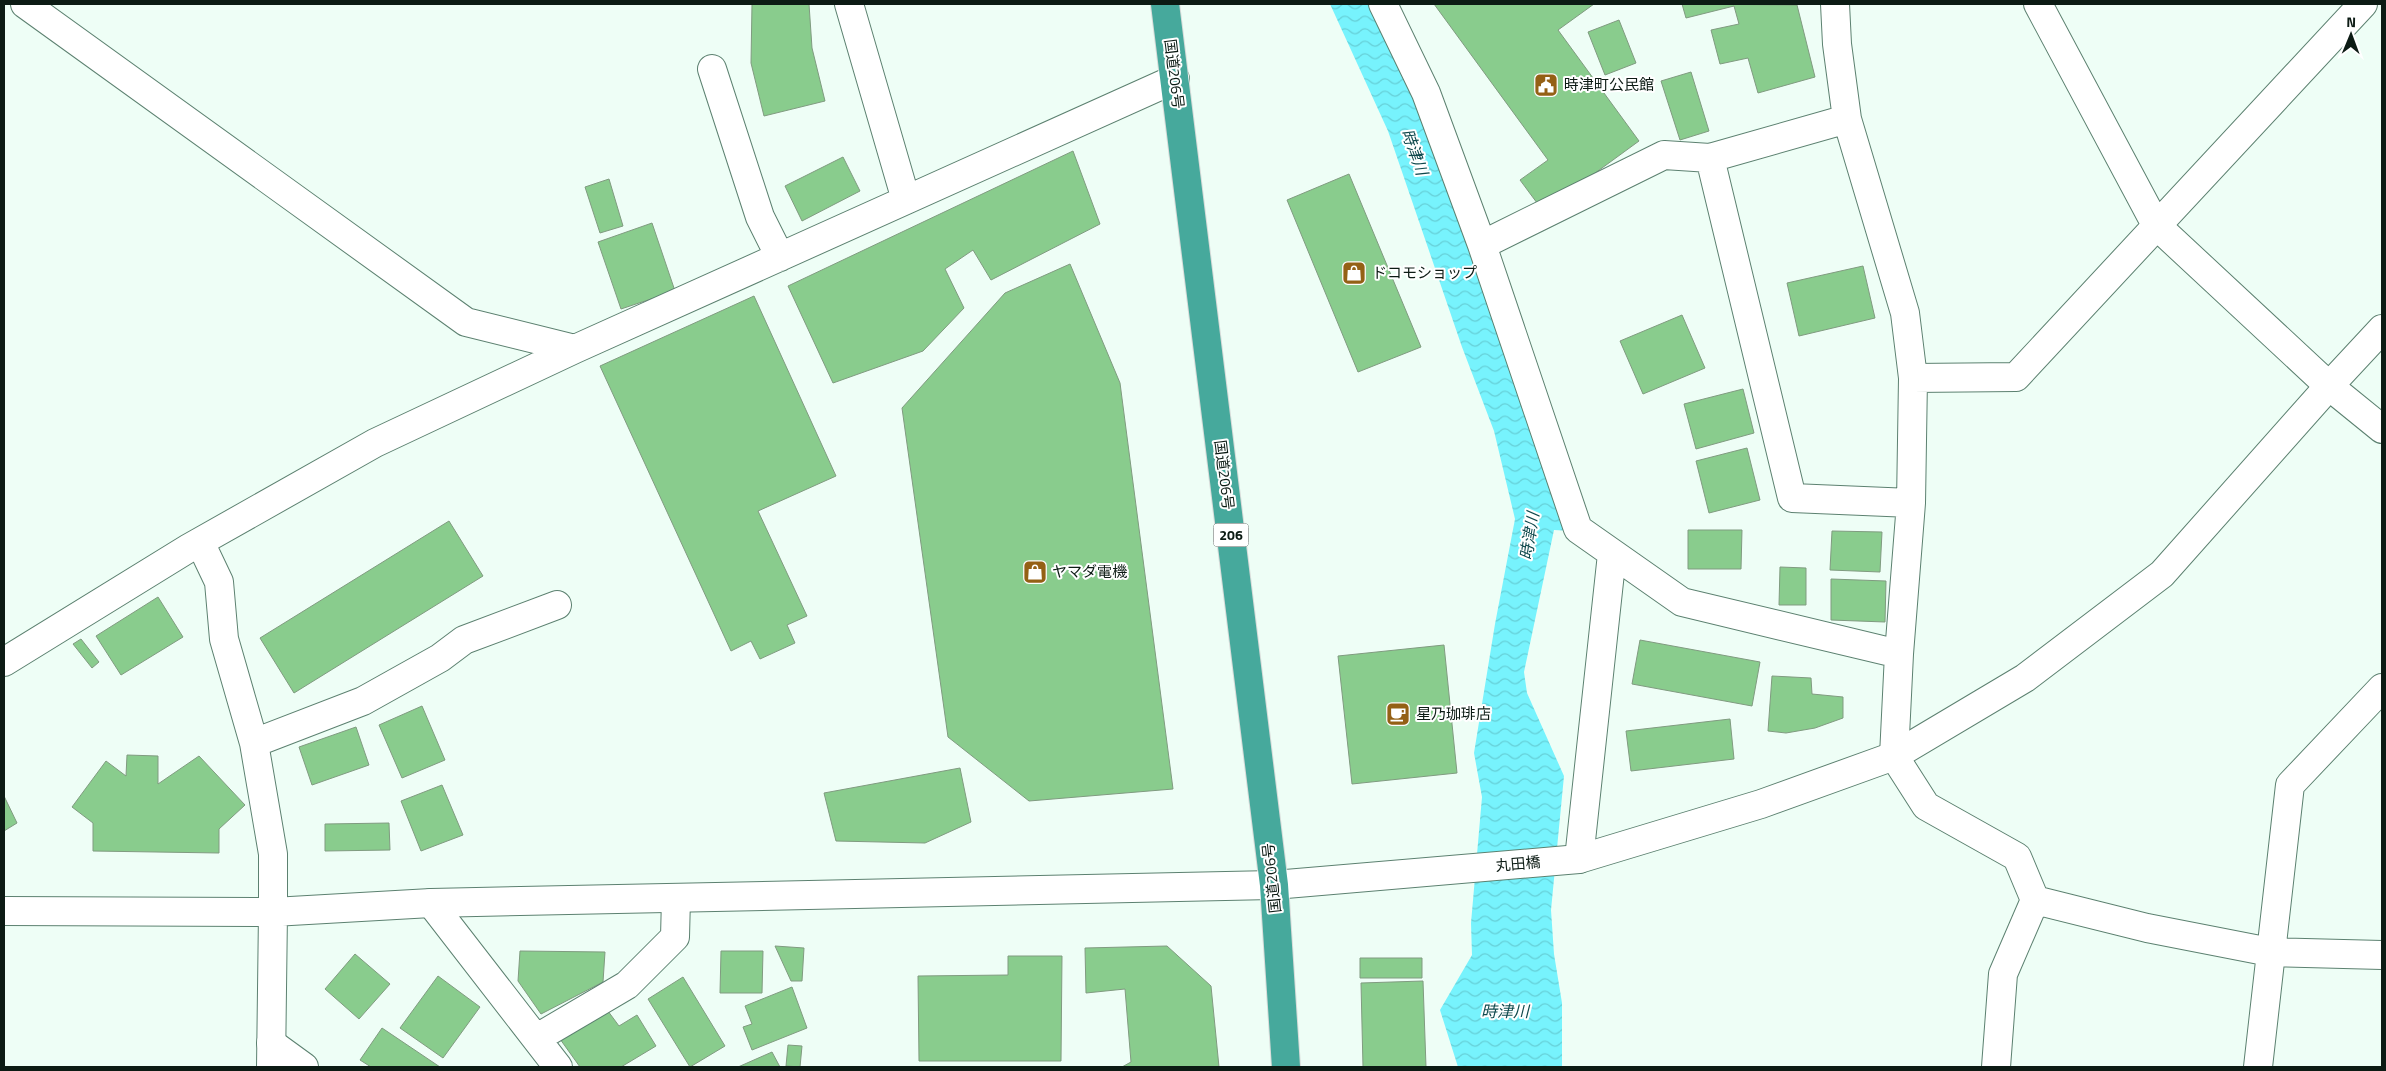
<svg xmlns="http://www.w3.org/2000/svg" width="2386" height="1071" viewBox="0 0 2386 1071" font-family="'Titillium Web','Noto Sans JP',sans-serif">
	<defs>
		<pattern id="water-waves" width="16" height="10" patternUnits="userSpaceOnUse" patternTransform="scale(1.25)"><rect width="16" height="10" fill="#77f3fd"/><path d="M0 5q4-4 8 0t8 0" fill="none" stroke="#66d0d8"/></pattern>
	</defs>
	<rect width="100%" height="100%" fill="#eefef6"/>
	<path fill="url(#water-waves)" d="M1330,4H1373L1436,147L1572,531L1554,530L1524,672L1527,693L1564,776L1551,910L1554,954L1562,1003V1067H1458L1440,1010L1472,955L1471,923L1482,797L1474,753L1495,624L1515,519L1494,431L1462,347L1388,131Z"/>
	<path fill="#89cc8d" stroke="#809b80" d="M752,4H809L812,48L825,101L764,116L751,63Z
		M1434,4H1594L1558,30L1639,141L1543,211L1520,180L1548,160Z
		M1682,4L1797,5L1815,77L1758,93L1748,58L1720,64L1711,30L1739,24L1734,6L1686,18Z
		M1619,20L1636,63L1605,75L1588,32Z
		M1691,72L1709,131L1680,140L1661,81Z
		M1073,151L1100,224L991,280L973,250L945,269L964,308L923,351L833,383L788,286Z
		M843,157L860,191L802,221L785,186Z
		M1349,174L1421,347L1358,372L1287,200Z
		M609,179L623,226L600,233L585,187Z
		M652,223L675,291L621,309L598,242Z
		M1070,264L1120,383L1173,789L1029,801L948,737L902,408L1005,293Z
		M1863,266L1875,318L1799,336L1787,283Z
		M754,296L836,476L758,511L807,616L787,625L795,643L760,659L751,641L731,651L600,366Z
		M1682,315L1705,368L1643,394L1620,341Z
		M1743,389L1754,433L1696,449L1684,404Z
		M1747,448L1760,500L1709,513L1696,461Z
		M449,521L483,576L294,693L260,638Z
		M1688,530H1742L1741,569H1688Z
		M1832,531L1882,532L1880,572L1830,570Z
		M1780,567L1806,568V605H1779Z
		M1831,579L1886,581L1885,622L1831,620Z
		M158,597L183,637L121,675L96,636Z
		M81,639L99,662L92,668L73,644Z
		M1640,640L1760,662L1752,706L1632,684Z
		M1444,645L1457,773L1352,784L1338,656Z
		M1772,676L1811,678L1812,694L1843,697V718L1815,728L1786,733L1768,731Z
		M422,706L445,760L402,778L379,725Z
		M1730,719L1734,759L1631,771L1626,731Z
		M356,727L369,765L312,785L299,747Z
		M127,755L158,756V784L199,756L245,805L219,829V853L93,851V823L72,807L106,761L126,776Z
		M960,768L971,822L925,843L836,841L824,793Z
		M442,785L463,835L421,851L401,801Z
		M4,796L17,823L4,831Z
		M389,823L390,850L325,851V824Z
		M775,946L804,948L802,981H791Z
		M1167,946L1211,986L1219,1067H1122L1131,1062L1125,989L1086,993L1085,948Z
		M520,951L605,952L603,982L541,1014L518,981Z
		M721,951H763L762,993H720Z
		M355,954L390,984L359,1019L325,989Z
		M1008,956H1062L1061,1061H919L918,976L1008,975Z
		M1360,958H1422V978H1360Z
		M438,976L480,1007L443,1058L400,1028Z
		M683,977L725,1046L690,1067L648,999Z
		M1423,981L1426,1067H1363L1361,983Z
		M792,987L807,1028L752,1050L743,1027L752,1024L745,1006Z
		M605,1007L619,1026L637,1015L656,1046L621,1067H580L560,1039Z
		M382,1028L440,1067H371L360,1060Z
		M788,1045L802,1046L800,1067L786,1066Z
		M772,1052L780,1067H738Z"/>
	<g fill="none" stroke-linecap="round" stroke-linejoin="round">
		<g stroke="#5c8170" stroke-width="30">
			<path id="street" d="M25,4L466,322L575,349
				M849,4L906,200
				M1383,4L1426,93L1482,245L1578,529L1682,602L1899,654
				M1835,4L1837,44L1847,119L1905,313L1913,378L1911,503L1899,654L1894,756L1926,806L2017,857L2035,900L2003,974L1996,1067
				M2038,4L2156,225L2329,386L2382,429
				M712,69L760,217L780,257
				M1847,119L1710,158L1792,498L1911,503
				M1482,245L1664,155L1710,158
				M1913,378L2016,377L2363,4
				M200,542L219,582L224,639L254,743L273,854V912
				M4,662L189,548L375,443L575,349L1175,79
				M254,743L363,701L440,658L464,640L557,605
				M1579,859L1612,554
				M2035,900L2147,928L2270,952L2382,955
				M431,903L558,1067
				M537,1038L627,985L675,937L676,898
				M271,1043L304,1067
				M2258,1067L2290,785L2382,688"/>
		</g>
		<g stroke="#5c8170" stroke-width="30">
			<path id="secondary" d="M4,911L273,912L431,903L1274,885L1579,859L1761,804L1894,756L2025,678L2162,574L2329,386L2382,329
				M271,1067L273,912"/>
		</g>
		<g stroke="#d8dbd9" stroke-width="30">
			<path id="highway" d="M1165,4L1274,885L1286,1067"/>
		</g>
		<use href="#street" stroke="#fff" stroke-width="28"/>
		<use href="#secondary" stroke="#fff" stroke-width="28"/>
		<use href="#highway" stroke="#46a99c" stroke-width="28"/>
	</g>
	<defs>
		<g id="civic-square" transform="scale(1.25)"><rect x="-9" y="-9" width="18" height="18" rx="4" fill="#946015" stroke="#fff"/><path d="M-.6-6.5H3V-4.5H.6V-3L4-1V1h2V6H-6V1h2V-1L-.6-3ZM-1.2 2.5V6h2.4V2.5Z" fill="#fff"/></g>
		<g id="shop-square" transform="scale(1.25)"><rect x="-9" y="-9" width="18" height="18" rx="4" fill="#946015" stroke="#fff"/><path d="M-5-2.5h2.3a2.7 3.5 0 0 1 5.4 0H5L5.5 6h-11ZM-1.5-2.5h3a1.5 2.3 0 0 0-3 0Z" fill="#fff"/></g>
		<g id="cafe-square" transform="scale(1.25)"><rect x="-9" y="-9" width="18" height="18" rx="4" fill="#946015" stroke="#fff"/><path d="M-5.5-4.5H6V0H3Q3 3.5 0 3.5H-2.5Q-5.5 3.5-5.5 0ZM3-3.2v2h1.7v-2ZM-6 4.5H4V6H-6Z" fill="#fff"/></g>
	</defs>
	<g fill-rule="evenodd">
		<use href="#civic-square" x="1546" y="85"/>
		<use href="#shop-square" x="1354" y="273"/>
		<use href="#shop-square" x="1035" y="572"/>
		<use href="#cafe-square" x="1398" y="714"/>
	</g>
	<g text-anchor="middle" stroke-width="4" stroke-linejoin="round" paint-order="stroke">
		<rect fill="#fff" stroke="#555f5a" stroke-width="1" x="1213.5" y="523.5" width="35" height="23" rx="4"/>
		<g font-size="14" font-weight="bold" fill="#0c1b14">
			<text x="1231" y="540">206</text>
		</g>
		<g font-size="15" fill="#0c1b14" stroke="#fff">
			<text transform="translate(1174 74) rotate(83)" y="5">国道206号</text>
			<text transform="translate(1224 475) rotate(83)" y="5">国道206号</text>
			<text transform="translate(1518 864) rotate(-5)" y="5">丸田橋</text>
			<text transform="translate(1272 878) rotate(-96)" y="5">国道206号</text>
		</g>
		<g font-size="15" fill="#0c1b14" stroke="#fff" text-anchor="start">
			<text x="1564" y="90">時津町公民館</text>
			<text x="1372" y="278">ドコモショップ</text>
			<text x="1052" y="577">ヤマダ電機</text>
			<text x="1416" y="719">星乃珈琲店</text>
		</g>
		<g font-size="16" font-style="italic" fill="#0f494d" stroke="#fff">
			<text transform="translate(1415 152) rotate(70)" y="6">時津川</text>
			<text transform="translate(1529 536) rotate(-81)" y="6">時津川</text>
			<text x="1505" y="1017">時津川</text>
		</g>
	</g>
	<rect width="2386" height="1071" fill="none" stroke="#0c1b14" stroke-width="10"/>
	<g transform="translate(2351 35) rotate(1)" stroke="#ffffff" stroke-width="4" paint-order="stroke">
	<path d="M0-4L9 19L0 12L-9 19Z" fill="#0c1b14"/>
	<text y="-8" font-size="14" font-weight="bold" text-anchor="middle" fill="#0c1b14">N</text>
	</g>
</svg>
